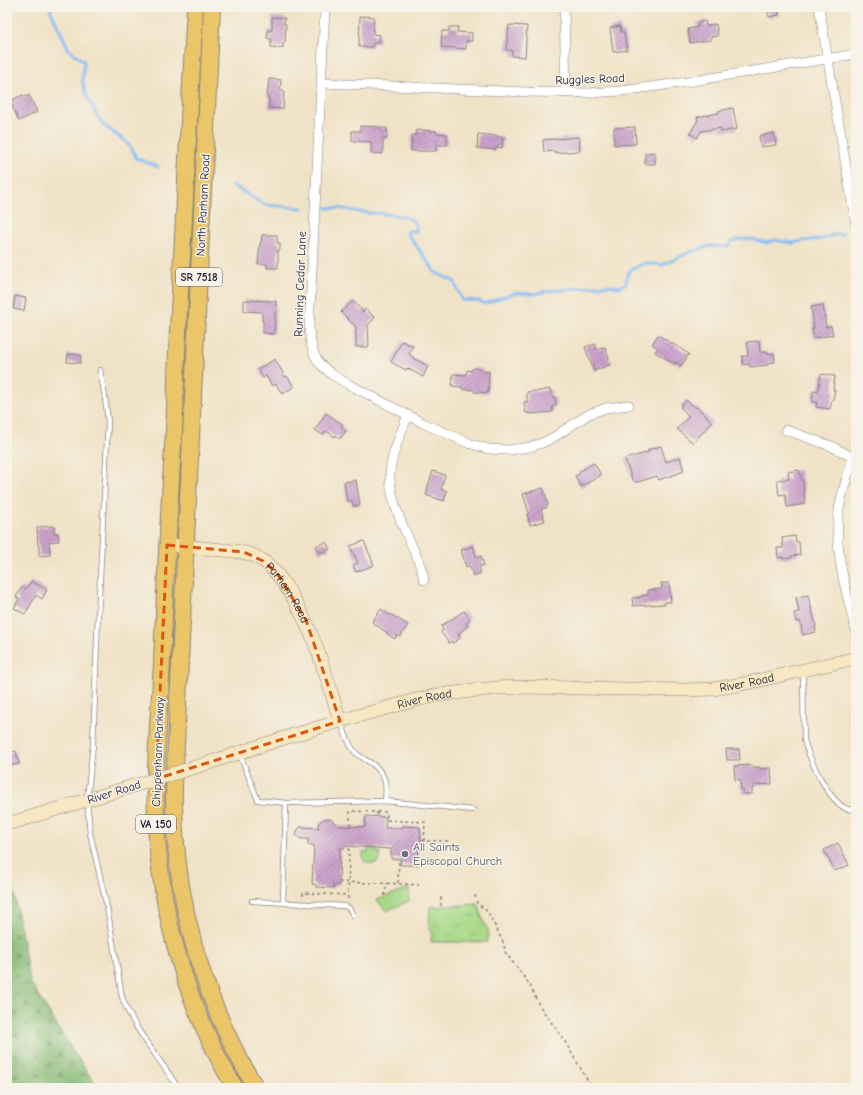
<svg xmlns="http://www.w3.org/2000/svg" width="863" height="1095" viewBox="0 0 863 1095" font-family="'Comic Neue',sans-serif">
	<defs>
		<pattern id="forest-firs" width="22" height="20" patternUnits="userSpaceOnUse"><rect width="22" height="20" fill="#85b974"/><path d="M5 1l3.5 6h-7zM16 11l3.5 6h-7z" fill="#6c9660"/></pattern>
		<pattern id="park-tufts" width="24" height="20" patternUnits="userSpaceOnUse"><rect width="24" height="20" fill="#a7d988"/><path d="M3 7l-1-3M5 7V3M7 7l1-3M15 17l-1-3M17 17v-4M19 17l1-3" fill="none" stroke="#8fba76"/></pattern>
		<pattern id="building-hatch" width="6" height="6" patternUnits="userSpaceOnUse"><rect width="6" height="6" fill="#cba2cc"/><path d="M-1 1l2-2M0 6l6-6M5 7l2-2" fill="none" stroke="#a484a7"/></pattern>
	</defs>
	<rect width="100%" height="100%" fill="#f7f3e8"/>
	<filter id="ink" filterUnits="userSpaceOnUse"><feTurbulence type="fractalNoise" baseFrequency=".025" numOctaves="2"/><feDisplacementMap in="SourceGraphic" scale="8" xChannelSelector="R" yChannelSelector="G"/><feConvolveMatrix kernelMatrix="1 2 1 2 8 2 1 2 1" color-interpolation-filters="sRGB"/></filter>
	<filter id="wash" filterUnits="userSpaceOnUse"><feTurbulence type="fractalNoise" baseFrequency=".012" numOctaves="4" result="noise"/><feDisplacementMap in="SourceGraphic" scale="16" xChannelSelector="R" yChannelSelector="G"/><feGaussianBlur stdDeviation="0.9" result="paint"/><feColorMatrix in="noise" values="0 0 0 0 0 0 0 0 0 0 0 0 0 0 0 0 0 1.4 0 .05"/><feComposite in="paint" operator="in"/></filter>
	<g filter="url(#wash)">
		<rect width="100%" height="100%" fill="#f0e2c6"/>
		<path fill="url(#forest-firs)" stroke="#546e58" d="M7,862L9,864L30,982L71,1048L98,1088H7V1070L11,1038L7,1029Z"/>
		<path fill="url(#park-tufts)" stroke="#647e62" d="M478,904C481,909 480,913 482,917C487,931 490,926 487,942H431L432,931L429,928L430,907Z"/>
		<path fill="#a7d988" stroke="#647e62" d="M368,848H375V852H380C380,853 380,858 380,859C377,866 366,865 363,859C363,857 363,854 363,852H368Z
			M409,888V901L386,911L377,900Z"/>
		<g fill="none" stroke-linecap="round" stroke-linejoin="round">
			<path stroke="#83bbf3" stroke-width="3" d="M49,7L69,50L84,61C84,68 82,76 83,83C83,90 99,122 105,126C117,136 131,142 136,158L158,167
				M232,185L265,205L302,208
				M326,208C340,207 347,210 360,212C373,214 402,213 412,220C416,223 416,226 416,231H408L407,233L436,273L454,281L462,300L479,301L484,304L515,293L536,294L541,292L607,285L620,287L626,283L628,273L632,269L645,263L662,265L688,253L710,246L727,247L733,241L740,239H751L767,243L774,240L793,243L803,241L823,239L833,235L842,234"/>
		</g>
		<g id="blocks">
			<path fill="url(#building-hatch)" d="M767,7H778L779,15L769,17Z
				M360,16L374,17L373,34L380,35L379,43H373L372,47H359Z
				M272,17L285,18L284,24H286L285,43H283V48L271,47V39L267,38L268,30H272Z
				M705,21L706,26L716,24L718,36L711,37V40L690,43L688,29L698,27L697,23Z
				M509,25L527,26L525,57L512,56V50H506Z
				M620,26L621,32H624L627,50L613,52L610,28Z
				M449,27H458L457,32L472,33V41H466V49L441,47L442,31H449Z
				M269,79L281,80L280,90L284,91L283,109L269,108V98L267,97Z
				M23,95L25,97L29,95L37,112L19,121L10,101Z
				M733,108L737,129L721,132V128L701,131L697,138L690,133L698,120L697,117L719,113L718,111Z
				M360,126L380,127V128H387V139H383V154L371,153V142L352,141V131H360Z
				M635,127L636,144L614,145V128Z
				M416,130L436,131V133L447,134V145H436V151H411L412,135L416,136Z
				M774,133L776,145L761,147L759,136Z
				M478,134L497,136V137H503L502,148L496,147V150L477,148Z
				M579,137L580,151L555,153V151L544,152L543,140Z
				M655,152V164H645V153Z
				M262,235H277V243H280V250H278V268H267V264H258L260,243H261Z
				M15,296L26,298L24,311L13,309Z
				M244,300L276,301L274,334L263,333V321H262V312L244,311Z
				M353,301L363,312L366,309L375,318L368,325L369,347H356V327L341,312Z
				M823,305L826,327L831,326L833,335L814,338L812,329L814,328L811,307Z
				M658,335L689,354L681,366L676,362L675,364L655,352L658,348L652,344Z
				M402,341L413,346L409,354L413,357V358L428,366L423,377L407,368L406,370L391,362Z
				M759,341L760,352H767V354L774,353L775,362L768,363V365L750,367L749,364L743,365L742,356H748L747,342Z
				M595,344L597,350L605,347L611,364L594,371L585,347Z
				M68,354L81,355L80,363L67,362Z
				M275,359L285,377L287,376L294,387L282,394L276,384L272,386L266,376L263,378L258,369Z
				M473,368L482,369V372H489L488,393L474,392V390L462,389V387L452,386L453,374L466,375L467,370L472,371Z
				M821,374L835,376L833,390H835L833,399H832L830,409L816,407L817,402H812L813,391L818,392Z
				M550,389L552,398L555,397L556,406H552L553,412L529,414V413H526L524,402H527V392L535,391V392Z
				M686,400L696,408L697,407L712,422L693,443L677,429L689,416L680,407Z
				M326,413L343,425L341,427L346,431L340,439L336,435L335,437L326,431L323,435L315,430Z
				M661,446L666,462L680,457L684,471L659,480L657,476L638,482H635L632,479L625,459L649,452L648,450Z
				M594,463L601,475L581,487L575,476L580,473L579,472Z
				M799,470L803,483L805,504L787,507L785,494L779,495L777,480L789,479L788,472Z
				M433,471L445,475L441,489L447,491L444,501L426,495L428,489H427Z
				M356,480L360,505L353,506L352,501H347L344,482Z
				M543,488L548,504L546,508L541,509L545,521L530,525L527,514L529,513L523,494Z
				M54,526V533H58L59,541L49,542L50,555L39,556V546H38L37,527Z
				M795,536L796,542H799L800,555L791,556L792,558L783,559V557L778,558L777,548H783L782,538Z
				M364,541L374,565L356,572L353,565L358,563L350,546Z
				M326,542L330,549L320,553L316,546Z
				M473,546L477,558L481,556L484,565L479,567L481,573L473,576L470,566L466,567L461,550Z
				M31,581L47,590L42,599L36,595L25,614L14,608L19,599L16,597L22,587L26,589Z
				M661,583H669L671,602H665V604L633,606L632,598L641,597V596L648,595V590L662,589Z
				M808,595L816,626H815L816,632L803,635L800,621L796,622L794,613L799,612L796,597Z
				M381,609L389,615L390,614L408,625L400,637L397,635L395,639L387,634V633L372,622Z
				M464,611L470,620L466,623L468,626L458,634L460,638L453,643L452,641L449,643L441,632L443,630L441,626Z
				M726,749H739L740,760H727Z
				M16,751L19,764L7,766V753Z
				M752,765L753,767H760V769L771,768L772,784L754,785V788H752V794H743V789H741L740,779L735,780L734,766Z
				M366,816L386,817L385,828H402V826L420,827L421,845H419L418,865H400L401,859H391V849L345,846V848H340L339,885H334L333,888L316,887V885L312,884L314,845H308V839H301L296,835L297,831L300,827L319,828L318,824L324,819H331L338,826L365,827Z
				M838,843L849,865L835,871L824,850Z"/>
		</g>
	</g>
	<g filter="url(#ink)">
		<use href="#blocks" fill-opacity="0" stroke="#898280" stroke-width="1"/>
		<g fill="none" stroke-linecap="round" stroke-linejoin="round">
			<g stroke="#898280" stroke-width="6">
				<path id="lane" d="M100,370L105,397L108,422L98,616L93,745L87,800L90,833L107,907L122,997C134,1031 160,1058 178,1088
					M803,672L804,740C809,758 828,801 847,809C849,810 853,809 856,810
					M341,722C345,732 348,745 356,753C360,757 366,760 371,763C386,773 387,785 385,801
					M240,755L258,800L286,803L385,801L473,810
					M252,901L344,906L349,908L353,915
					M283,902L286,803"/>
			</g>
			<g stroke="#898280" stroke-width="10">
				<path id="street" d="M325,7L309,329L311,343L314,354L319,363L331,374L348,384L425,424L471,444L489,449L509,450L530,447L542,443L554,437L589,414L606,408L629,405
					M564,7L566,93
					M819,7L856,225
					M322,83L528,92L589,93L621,91L687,82L856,54
					M408,415C401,433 389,459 390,479C391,498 399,518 407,535C413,550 422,564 424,580
					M786,430L831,446L856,459
					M856,451C849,470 842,490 839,510C833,550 847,593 856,631"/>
			</g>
			<g stroke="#898280" stroke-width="14">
				<g id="secondary">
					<path id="s1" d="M167,545C185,546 204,548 222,550C232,551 242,551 252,555C268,561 278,574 287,588C314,629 326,675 340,721"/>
					<path id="s2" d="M205,764L281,739L340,721L416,700L438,695L496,688L525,687L683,690L713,689L737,685L761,680L856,658"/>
					<path d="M7,824L24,819L133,786"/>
				</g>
			</g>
			<g stroke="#898280" stroke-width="18">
				<path id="highway" d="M195,7C190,115 183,223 178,332C176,365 176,398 174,431C169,508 165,585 162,662C159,715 154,768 156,821C160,915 187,1007 235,1088
					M212,7L174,785C172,894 200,995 256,1088"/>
			</g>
			<path stroke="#898280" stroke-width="1.5" stroke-dasharray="3 3" stroke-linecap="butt" d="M377,812H387V820L425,822L424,841
				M350,826V811L377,812V816
				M421,841H451
				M339,882L406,884L419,885
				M398,883L399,859
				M475,895L477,903L488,912L504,944L505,952L530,985L539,1005L564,1040L592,1088
				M303,896V893L348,895
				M385,896C384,892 387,888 387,883
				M348,899L349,847
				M441,906V894"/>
			<use href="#lane" stroke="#fff" stroke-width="4.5"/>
			<use href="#street" stroke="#fff" stroke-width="9"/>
			<use href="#secondary" stroke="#f7e8c3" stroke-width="13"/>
			<use href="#highway" stroke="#ebc669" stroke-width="16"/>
			<g stroke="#898280" stroke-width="14" stroke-linecap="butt">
				<path id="secondary-bridge" d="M133,786L205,764"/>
			</g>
			<use href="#secondary-bridge" stroke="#f7e8c3" stroke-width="13"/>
		</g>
	</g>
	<path fill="none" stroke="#de560e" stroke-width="3" stroke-dasharray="8 5" stroke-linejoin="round" d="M167,545L244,552L263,561L277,573L306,620L340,721L156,779Z"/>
	<circle fill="#6b7280" stroke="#f7f3e8" stroke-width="1.5" cx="405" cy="854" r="4"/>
	<g text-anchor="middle" stroke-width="3" stroke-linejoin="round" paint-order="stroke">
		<g fill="#f7f3e8" stroke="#62616f" stroke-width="1">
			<rect x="176" y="268" width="46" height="18" rx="3"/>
			<rect x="136" y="815" width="40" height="18" rx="3"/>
		</g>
		<g font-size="11" font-weight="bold" fill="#22223b">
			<text x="199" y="281">SR 7518</text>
			<text x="156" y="828">VA 150</text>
		</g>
		<g font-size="12" fill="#22223b" stroke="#f7f3e8">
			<text transform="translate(590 79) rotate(-2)" y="4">Ruggles Road</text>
			<text transform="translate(203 205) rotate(-87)" y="4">North Parham Road</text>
			<text transform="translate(300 284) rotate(-88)" y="4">Running Cedar Lane</text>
			<text dy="4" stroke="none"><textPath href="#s1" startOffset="139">Parham Road</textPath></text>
			<text dy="4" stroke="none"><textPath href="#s2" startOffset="553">River Road</textPath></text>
			<text dy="4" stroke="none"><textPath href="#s2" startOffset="229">River Road</textPath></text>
			<text transform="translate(158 752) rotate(-88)" y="4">Chippenham Parkway</text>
			<text transform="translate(114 792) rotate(-17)" y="4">River Road</text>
		</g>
		<g font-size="12" fill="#5b616d" stroke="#f7f3e8" text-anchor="start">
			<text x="413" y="851">All Saints<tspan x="413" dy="14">Episcopal Church</tspan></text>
		</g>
	</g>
	<rect width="863" height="1095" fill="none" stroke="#f7f3e8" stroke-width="24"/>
</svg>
